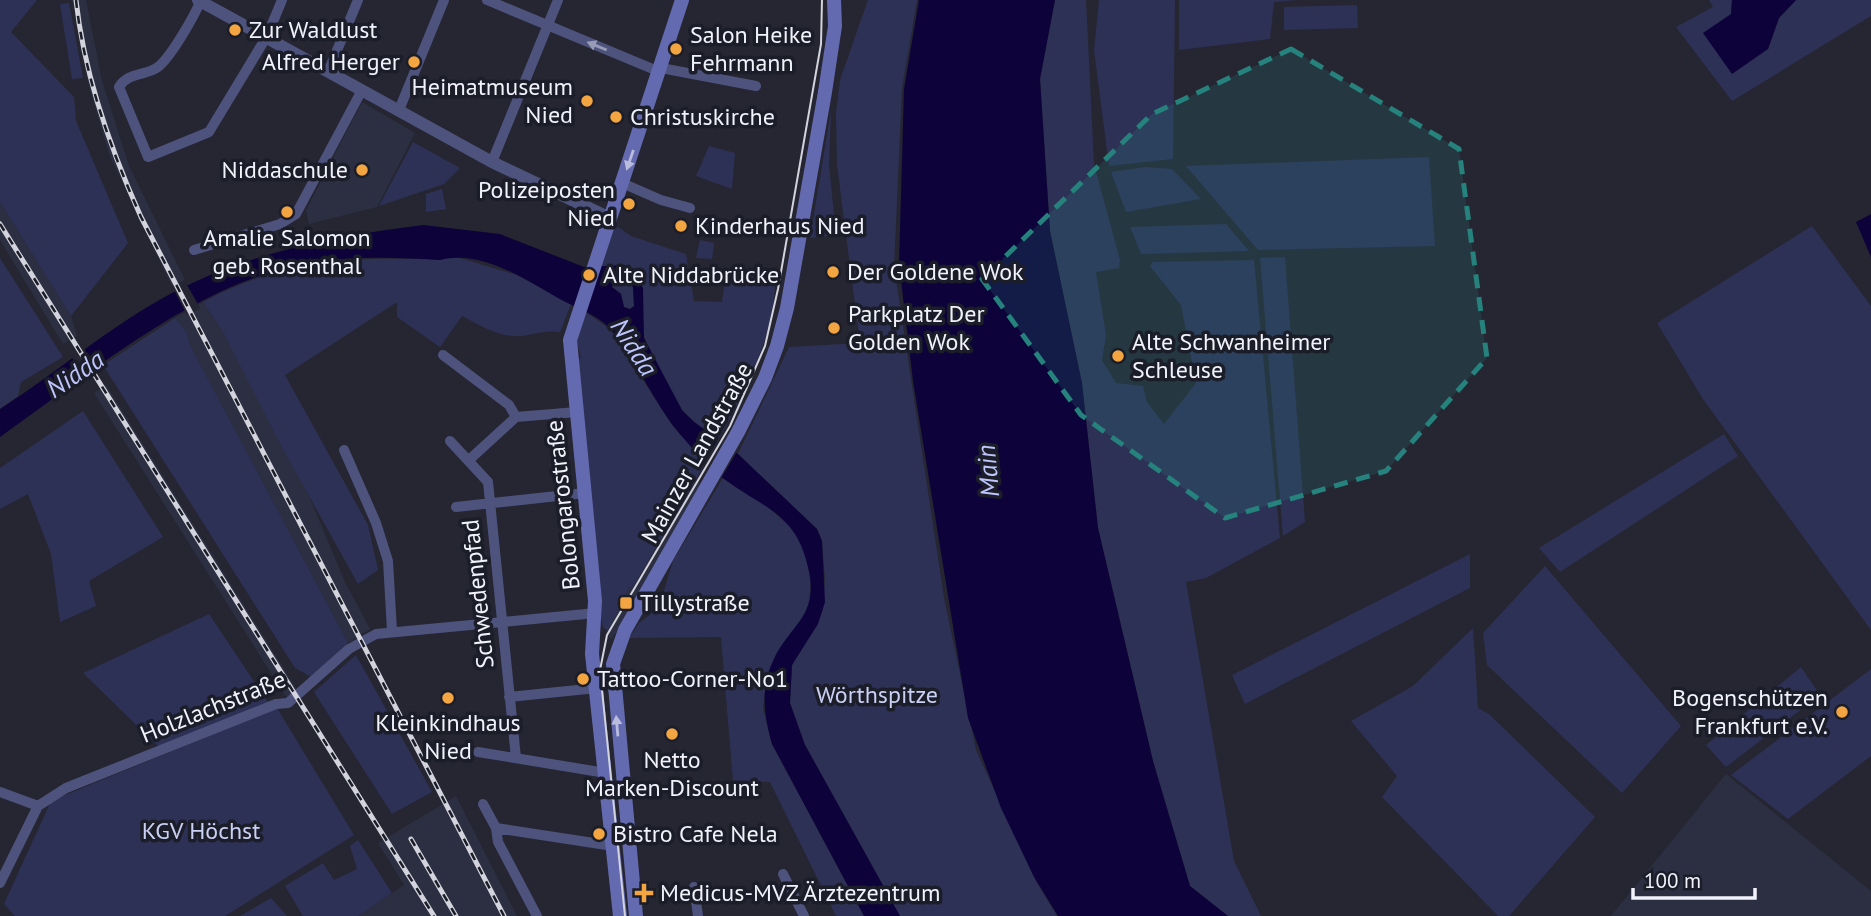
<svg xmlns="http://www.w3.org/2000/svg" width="1871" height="916" viewBox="0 0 1871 916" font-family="'PT Sans',sans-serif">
	<rect width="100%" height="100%" fill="#252632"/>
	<path fill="#2c2f41" d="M72,0H86L102,81L129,166L185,280L172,286L109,154L89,86Z
		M362,102L415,133L377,207L309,224L306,210Z
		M0,202L71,316L77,336L63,344L0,240Z
		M203,302L223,332L310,498L345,582L370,629L348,643L189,343L187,332L175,318Z
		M106,385L299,693L288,700L94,393Z
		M694,479L701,484L621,627L611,639L606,633L619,605L629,587L632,588Z
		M1726,774L1871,891V916H1611Z
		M456,796L517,916H358L404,885L378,843Z"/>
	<path fill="#2e3156" d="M0,0H37L11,32L74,97L76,121L128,243L71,316L0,202Z
		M868,0H917L902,88L894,266L944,598L976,750L1037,883L1057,916H900L805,745L790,703L792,665L822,613L825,580L822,541L817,529L738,454L789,347L860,343L837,165L836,113L840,80Z
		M1055,0H1086L1094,164L1120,260L1119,268L1096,272L1106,335L1102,360L1116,383L1143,386L1147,402L1164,424L1196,383L1181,305L1150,266L1153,262L1254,260L1280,538L1206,578L1186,582L1234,861L1261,916H1228L1190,886L1153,761L1098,528L1082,383L1050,231L1040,79Z
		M1099,0H1175L1173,159L1109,166L1094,50Z
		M1179,0H1297L1274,2L1270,39L1179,50Z
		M1709,0H1732L1731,14L1768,49L1779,18L1796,0H1871V16L1732,101L1676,27L1713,7Z
		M69,3L83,78L72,79L60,4Z
		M1357,5L1358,28L1284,30V7Z
		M831,111L829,165L836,235L810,238Z
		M413,142L460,168L444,184L379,206Z
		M709,146L735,153L732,189L696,176Z
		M1429,157L1435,246L1258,250L1186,166Z
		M1145,167L1172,169L1201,199L1126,212L1111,172Z
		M442,189L446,209L426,212V194Z
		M614,224L631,236L686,254L694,301L722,302L727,267L775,276C776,334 746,389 719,439C707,430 694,423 684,412C678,404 644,343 644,335C640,303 651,289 624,265L599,268Z
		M1226,224L1249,251L1141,254L1130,227Z
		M1812,226L1871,306V630L1703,399L1657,323Z
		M700,240L714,243L712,259L696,258Z
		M453,256L517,275L571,304L560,332C544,330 535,334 521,336C499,338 480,325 462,316L440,347L397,317V302L285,375L368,525L378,570L358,584L284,451L223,332L203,302C282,260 352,256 440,260Z
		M1285,257L1305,522L1283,536L1260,258Z
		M0,258L63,357L21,382L18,396L0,409Z
		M621,277L633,287L634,306L630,309L624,307L621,294L612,287L614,281Z
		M584,311L610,329L672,425L706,462L632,588L629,587L608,631L603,627L600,613L578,361L581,357L577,343Z
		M175,318L187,332L189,343L348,643L315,679L295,668L103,365Z
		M83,411L163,537L89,581L96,606L60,622L51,554L28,494L0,509V468Z
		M1724,434L1738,456L1560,572L1539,548Z
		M723,478L768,507L797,533L803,544L811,582L808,611L776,654L766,684L763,708L772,744L864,916H836L770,782L733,781L721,637L629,638L639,623L651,614L663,594L673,561Z
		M1470,554V588L1245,704L1232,675Z
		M1545,566L1681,726L1622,793L1487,665L1483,633Z
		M209,614L269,704L161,749L83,673Z
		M1473,628L1478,708L1489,714L1595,817L1509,916H1498L1382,797L1397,776L1351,721L1413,686Z
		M356,655L432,792L392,814L314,692Z
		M1801,667L1820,695L1726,767L1706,745Z
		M1871,669V756L1788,819L1731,775Z
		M277,708L354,835L225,916H15L4,904L51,801Z
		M358,840L392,893L358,916H303L285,886L323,863L334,880L357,869L350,846Z
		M271,898L287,916H240Z"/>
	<path fill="#0d033a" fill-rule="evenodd" d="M919,0H1055L1040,79L1050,231L1082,383L1098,528L1153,761L1190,886L1228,916H1058L1034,877L1001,808L968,718L913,381L899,264L904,89Z
		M1732,0H1796L1779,18L1768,49L1732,74L1703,33L1731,14Z
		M1871,214V257L1856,222Z
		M423,225L500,234L584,267L624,265L636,276L643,288L644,338L682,410L694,422L738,454L817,529L822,541L825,602L818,624L792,665L790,703L805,745L900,916H864L772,744C764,716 760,688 773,661C790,623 820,617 808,567C796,513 763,508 724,479C710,469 697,454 686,441C656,409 640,365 612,331C599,315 576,308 558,298C524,279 481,249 440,260C402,258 361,256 323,261C206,274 93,372 0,437V409C58,372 111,325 172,293C250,252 336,236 423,225ZM621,277L633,287L634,306L630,309L624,307L621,294L612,287L614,281Z"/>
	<path fill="#252632" d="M186,283L200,308L187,315L173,288Z
		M83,347L98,372L86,381L71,356Z
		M720,435L738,450L720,480L703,464Z"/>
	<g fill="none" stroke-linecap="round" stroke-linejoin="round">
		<path stroke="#4e537e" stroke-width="10" d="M201,0C195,15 171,57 158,67C146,76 128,72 119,87L148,157L209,132L267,36L282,0
			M487,0L660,72
			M661,68L756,86
			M328,72L358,0
			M399,110L444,0
			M492,162L558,0
			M622,183L661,200L690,208
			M194,250L280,224L296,214L362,90
			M443,355L509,405L516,417
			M450,441L488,482L516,758
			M344,450L376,523L388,561L392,631
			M469,460L516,417L577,412
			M456,507L585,493
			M509,697L597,688
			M478,752L606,773
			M0,792L38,806
			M483,804L496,828L498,842L537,916
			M496,828L613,846
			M783,874L804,916
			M0,883L38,806L66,788L276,704L288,703L349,649L376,634L596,613
			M694,887L698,916"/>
		<path stroke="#4e537e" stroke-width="12" d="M198,0L492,162L610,218"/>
		<path stroke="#646aaf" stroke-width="14" d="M620,916L592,654L595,601L570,340L682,0
			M636,916L613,664L625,630L738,432L765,378L777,346L787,308L825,92L835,26L834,0"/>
		<path stroke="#d2d3dc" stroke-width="2" d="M625,916L600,670L607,635L730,426L765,346L778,289L821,44L822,0"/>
		<g stroke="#d2d3dc" stroke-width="5">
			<path id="rail" d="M76,0C84,75 110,148 141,217L504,916
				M0,224L434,916
				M411,839L456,916"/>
		</g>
		<use href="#rail" stroke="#1b1d28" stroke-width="2.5" stroke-dasharray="8" stroke-linecap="butt"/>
	</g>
	<defs><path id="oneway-solid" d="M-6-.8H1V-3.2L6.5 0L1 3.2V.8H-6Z" transform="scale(1.75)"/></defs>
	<use fill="#979bb6" href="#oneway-solid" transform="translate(597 46) rotate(-158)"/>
	<g fill="#b9bcdd">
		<use href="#oneway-solid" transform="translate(630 160) rotate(109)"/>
		<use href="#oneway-solid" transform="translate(617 726) rotate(-95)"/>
	</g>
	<path fill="#26827c" fill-opacity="0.2" stroke="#26827c" stroke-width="5" stroke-dasharray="14 9" stroke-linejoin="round" d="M1291,49L1459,149L1487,358L1386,471L1225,518L1081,415L982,279L1152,114Z"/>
	<g fill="#f3a542" stroke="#1b1d28" stroke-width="2.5">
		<circle cx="235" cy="30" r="7"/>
		<circle cx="676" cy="49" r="7"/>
		<circle cx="414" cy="62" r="7"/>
		<circle cx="587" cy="101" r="7"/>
		<circle cx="616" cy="117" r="7"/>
		<circle cx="362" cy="170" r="7"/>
		<circle cx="629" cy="204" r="7"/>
		<circle cx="287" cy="212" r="7"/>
		<circle cx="681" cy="226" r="7"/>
		<circle cx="833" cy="272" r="7"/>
		<circle cx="589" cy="275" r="7"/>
		<circle cx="834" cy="328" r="7"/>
		<circle cx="1118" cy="356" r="7"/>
		<rect x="619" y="596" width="14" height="14" rx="3.5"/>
		<circle cx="583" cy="679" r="7"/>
		<circle cx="448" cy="698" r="7"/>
		<circle cx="1842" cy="712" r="7"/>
		<circle cx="672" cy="734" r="7"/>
		<circle cx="599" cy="834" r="7"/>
		<path d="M640.5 882.5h7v7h7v7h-7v7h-7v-7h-7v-7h7z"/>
	</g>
	<g text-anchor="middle" stroke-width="7" stroke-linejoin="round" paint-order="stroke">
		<g font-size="24" fill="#f1f2fb" stroke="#1b1d28" text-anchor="start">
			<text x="249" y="38">Zur Waldlust</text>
			<text x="690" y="43">Salon Heike<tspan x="690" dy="28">Fehrmann</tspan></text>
			<text x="400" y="70" text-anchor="end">Alfred Herger</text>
			<text x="573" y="95" text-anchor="end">Heimatmuseum<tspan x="573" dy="28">Nied</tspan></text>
			<text x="630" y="125">Christuskirche</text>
			<text x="348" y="178" text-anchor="end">Niddaschule</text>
			<text x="615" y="198" text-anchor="end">Polizeiposten<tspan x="615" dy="28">Nied</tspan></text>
			<text x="695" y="234">Kinderhaus Nied</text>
			<text x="287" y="246" text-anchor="middle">Amalie Salomon<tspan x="287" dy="28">geb. Rosenthal</tspan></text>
			<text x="847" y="280">Der Goldene Wok</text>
			<text x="603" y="283">Alte Niddabrücke</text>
			<text x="848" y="322">Parkplatz Der<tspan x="848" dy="28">Golden Wok</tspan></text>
			<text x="1132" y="350">Alte Schwanheimer<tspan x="1132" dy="28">Schleuse</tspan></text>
			<text x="640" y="611">Tillystraße</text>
			<text x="597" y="687">Tattoo-Corner-No1</text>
			<text x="1828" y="706" text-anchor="end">Bogenschützen<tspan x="1828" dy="28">Frankfurt e.V.</tspan></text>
			<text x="448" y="731" text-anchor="middle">Kleinkindhaus<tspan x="448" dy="28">Nied</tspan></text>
			<text x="672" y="768" text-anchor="middle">Netto<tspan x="672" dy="28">Marken-Discount</tspan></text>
			<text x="613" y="842">Bistro Cafe Nela</text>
			<text x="660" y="901">Medicus-MVZ Ärztezentrum</text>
		</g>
		<g font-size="24" fill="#f1f2fb" stroke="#1b1d28">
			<text transform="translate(697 453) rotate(-61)" y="8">Mainzer Landstraße</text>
			<text transform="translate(563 505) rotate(-96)" y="8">Bolongarostraße</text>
			<text transform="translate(478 594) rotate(-96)" y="8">Schwedenpfad</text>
			<text transform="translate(213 707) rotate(-22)" y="8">Holzlachstraße</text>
		</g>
		<g font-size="24" fill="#cad0f4" stroke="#1b1d28">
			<text x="877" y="703">Wörthspitze</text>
			<text x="201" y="839">KGV Höchst</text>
		</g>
		<g font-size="26" font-style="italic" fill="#bec5fb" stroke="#1b1d28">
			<text transform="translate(634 347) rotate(57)" y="9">Nidda</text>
			<text transform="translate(75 374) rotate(-34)" y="9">Nidda</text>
			<text transform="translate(988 471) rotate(-95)" y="9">Main</text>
		</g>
	</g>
	<path d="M1633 888v10h122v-10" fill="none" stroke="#f1f2fb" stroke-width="3.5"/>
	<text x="1644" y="888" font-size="21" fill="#f1f2fb" stroke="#1b1d28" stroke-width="5" paint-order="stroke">100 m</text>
</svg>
